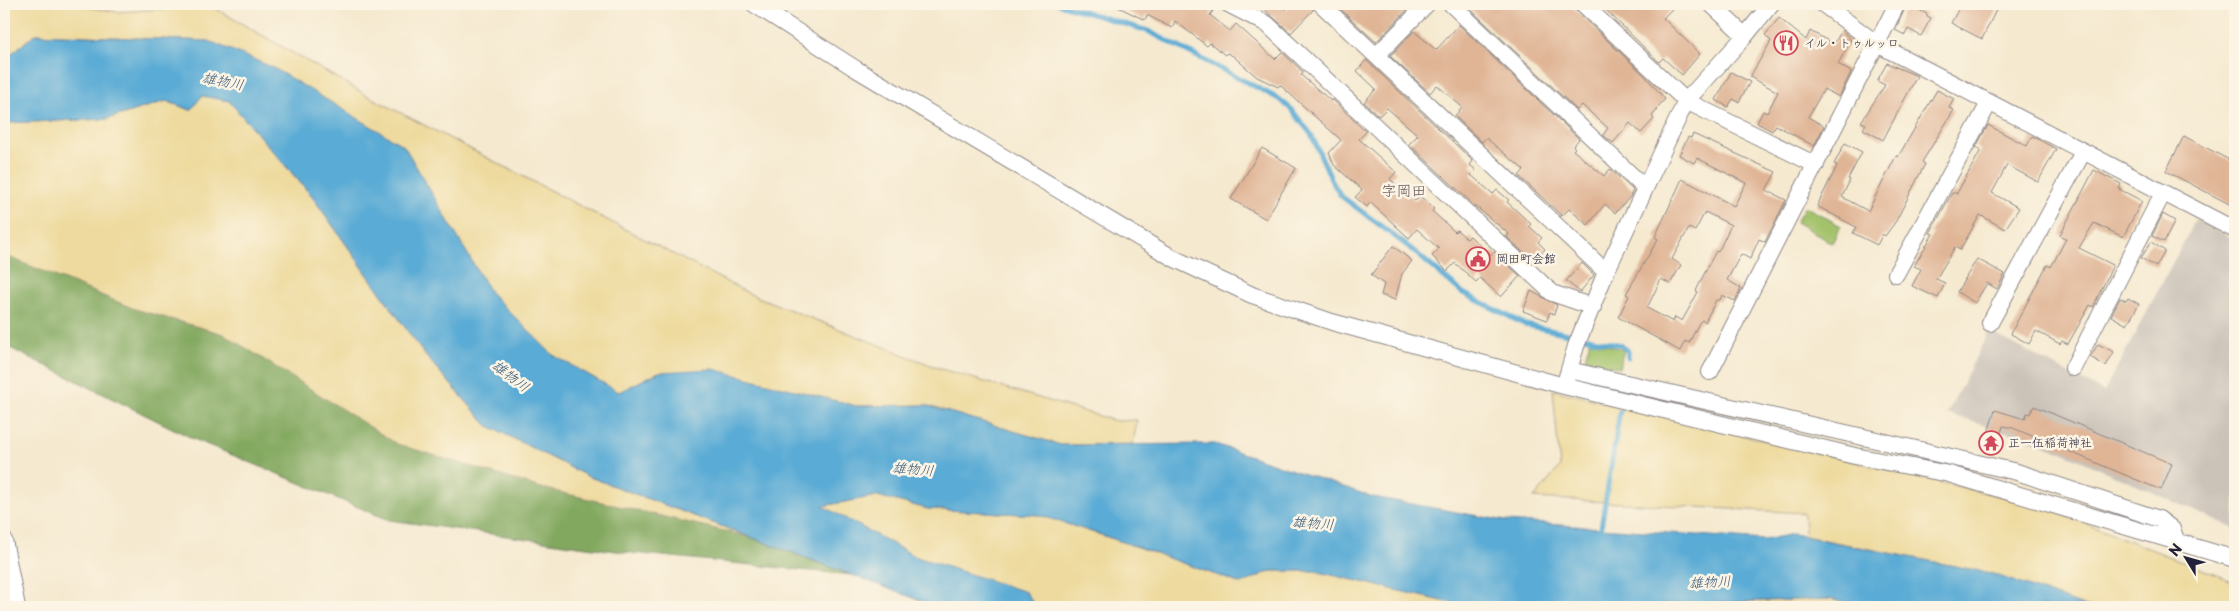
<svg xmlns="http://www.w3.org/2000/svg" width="2239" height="611" viewBox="0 0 2239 611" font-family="'Playpen Sans','Klee One',sans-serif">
	<rect width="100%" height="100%" fill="#fcf5e5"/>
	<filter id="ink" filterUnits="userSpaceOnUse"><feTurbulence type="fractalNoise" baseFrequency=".02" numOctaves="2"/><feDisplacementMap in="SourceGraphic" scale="10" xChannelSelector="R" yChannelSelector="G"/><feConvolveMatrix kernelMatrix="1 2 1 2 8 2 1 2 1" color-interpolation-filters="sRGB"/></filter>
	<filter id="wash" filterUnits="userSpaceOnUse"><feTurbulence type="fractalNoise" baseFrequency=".0096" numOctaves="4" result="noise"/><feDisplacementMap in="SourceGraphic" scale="20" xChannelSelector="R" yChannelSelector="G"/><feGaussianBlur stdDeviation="1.12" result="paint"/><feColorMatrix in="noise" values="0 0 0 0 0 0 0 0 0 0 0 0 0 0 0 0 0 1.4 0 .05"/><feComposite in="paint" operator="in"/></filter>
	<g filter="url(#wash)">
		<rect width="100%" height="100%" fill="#f5e9cf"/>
		<path fill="#cbc2b8" d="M2196,219L2235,240V529L2055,449L2026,438L1947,414L1989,331L2104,392Z"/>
		<path fill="#a3c26a" stroke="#627252" d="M1805,206L1841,226L1832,243L1796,222Z
			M1590,340L1624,350L1619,368L1585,358Z"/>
		<path fill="#82a85e" stroke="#52654c" d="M4,255L135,309L224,334L397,444L538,487L750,537L851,575L623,552L389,520L196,440L4,345Z"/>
		<path fill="#eeda9e" stroke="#887e6c" d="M4,4H71L117,12L211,6L368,96L750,294L938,368L1116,421L1137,420L1133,444L1061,445L925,405L856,406L790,389L659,372L619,392L553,355L490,292L404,146L209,41L35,34L4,60Z
			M202,95L229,101L311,195L424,354L487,425L587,476L750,537L538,487L397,444L224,334L135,309L4,255V123L107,119L166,101L190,110Z
			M1553,390L2040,506L2235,582V607H2086L1990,573L1805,536L1804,513L1534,498L1560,467Z
			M877,496L928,509L1039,515L1126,543L1241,584L1270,571H1315L1468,607H1035L1025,592L916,557L822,506Z
			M1829,599L1878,607H1660L1663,604Z"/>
		<path fill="#5aabd5" stroke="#3e6688" d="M35,34L209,41L272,67L404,146L490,292L553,355L619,392L659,372L713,369L856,406L925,405L1061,445L1215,444L1373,497L1506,521L1764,540L1793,534L1990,573L2086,607H1878L1829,599L1663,604L1660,607H1468L1315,571H1270L1242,584L1126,543L1039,515L928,509L877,496L823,506L916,557L1026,592L1036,607H938L587,476L487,425L424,354L311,195L229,101L202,96L191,110L166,101L107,119L4,123V60Z"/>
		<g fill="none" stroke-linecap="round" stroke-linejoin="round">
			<path stroke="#5aabd5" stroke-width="5" d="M1059,4L1148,31L1279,99L1291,109L1311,134L1333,183L1341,196L1410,248L1463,293L1526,325L1621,345L1628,351V357
				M1600,534L1620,411"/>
		</g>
		<g id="blocks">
			<path fill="#e0b596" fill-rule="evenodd" d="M1112,4H1218L1210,15L1230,31L1236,24L1275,59L1282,52L1303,72L1301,75L1331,101L1332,99L1366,132L1359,139L1396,172L1390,179L1415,201L1420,196L1434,209L1432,211L1455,232L1457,230L1467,239L1470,236L1490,255L1494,252L1520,276L1501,297L1480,278L1476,282L1455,263L1447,271L1432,256L1439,249L1417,229L1409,238L1370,202L1367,207L1355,197L1362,190L1334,165L1329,153L1341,140L1280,85L1278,87L1257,77L1233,56L1227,53L1225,55L1210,43L1207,46L1175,21L1172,28L1147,15L1145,20Z
				M1258,4H1279L1286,10L1291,4H1311L1313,10L1291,33Z
				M1335,4H1413L1376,42Z
				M1465,4H1572L1576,11L1645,76L1665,99L1656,109L1657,110L1652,116L1654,119L1641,133L1630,123L1613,143L1603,135L1608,128L1582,105L1577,110Z
				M1600,4H1677L1663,18L1700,54L1682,75L1663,58L1659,62Z
				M1907,4L1927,14V16L1931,18L1921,36L1908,29L1905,35L1895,30Z
				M1961,4H1999L1982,39L1951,23Z
				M1779,18L1806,40L1810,31L1834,44L1842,30L1851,40L1838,64L1851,72L1839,97L1824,89L1808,117L1824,126L1814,146L1776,125L1772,131L1757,123L1763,111L1767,113L1778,92L1750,77L1771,41L1765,35Z
				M1459,25L1579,139L1573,146L1575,148L1573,150L1604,176L1610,169L1633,190L1630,197L1615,213L1605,204L1588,225L1569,209L1562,216L1519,176L1524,170L1486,138L1482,142L1455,116L1462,107L1437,85L1430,93L1390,56L1414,31L1436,50Z
				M1366,60L1473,161L1470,165L1476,170L1471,175L1493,194L1497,190L1509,200L1507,202L1531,224L1529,226L1542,238L1538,242L1545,249L1533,262L1507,237L1509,234L1475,206L1409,144L1418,135L1387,108L1379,116L1364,102L1376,89L1357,71Z
				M1887,63L1917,76L1883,140L1863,129L1866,124L1861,122L1885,85L1877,81Z
				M1731,72L1750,82L1739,102L1733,99L1728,107L1716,100Z
				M1937,90L1954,99L1949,108L1954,110L1922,162L1925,164L1896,221L1885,236L1883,234L1877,245L1853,233L1856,227L1817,206L1835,170L1837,165L1834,164L1845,143L1862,152L1848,179L1850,180L1842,197L1868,211L1896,156L1898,157Z
				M1988,125L2027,146L2032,136L2056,149L2038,182L2007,165L1992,193L2019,208L2005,229L1980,215L1960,250L1955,247L1936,279L1945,283L1938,298L1912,286L1921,269L1914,266L1933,234L1930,233L1952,193H1957L1981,150L1976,147Z
				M1693,134L1776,172L1766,190L1786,200L1765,242L1759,239L1750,259L1741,254L1727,280L1741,288L1735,301L1722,295L1720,300H1716L1705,322L1702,320L1699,323L1689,343L1685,341L1680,351L1618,317L1629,296L1626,294L1658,239L1655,237L1682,179L1734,206L1746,183L1697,158L1694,163L1679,155L1688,137L1691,138ZM1705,212L1731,225L1718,252L1716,251L1708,266L1696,291L1698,292L1682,321L1675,317L1673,322L1647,308L1661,279L1670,284L1681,265L1672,259L1689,228L1695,231Z
				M2184,136L2235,163V207L2166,171Z
				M1262,148L1296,168L1266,219L1231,199Z
				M2094,170L2121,184L2119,189L2142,201L2123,237L2094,223L2079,248L2113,265L2093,307L2090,305L2068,344L2062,341L2060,344L2036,331L2029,344L2011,334L2012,331L2047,265L2051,267L2066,239L2060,235Z
				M2163,214L2175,221L2164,242L2152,236Z
				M2151,242L2165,251L2156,267L2141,258Z
				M1393,246L1412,261L1402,274L1395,300L1381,295L1384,284L1371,275Z
				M1977,259L2005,274L1997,289L1987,283L1975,303L1957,292Z
				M1582,263L1594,275L1580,292L1566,281Z
				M1531,291L1557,305L1554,314L1550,312L1547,320L1523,311Z
				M2120,298L2126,301L2128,298L2139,304L2127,325L2111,316Z
				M2098,344L2114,352L2106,366L2090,357Z
				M2034,406L2172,464L2161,490L2013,428L2003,426L1996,450L1984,446L1995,410L2025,419L2027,413L2030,414Z"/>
		</g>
	</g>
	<g filter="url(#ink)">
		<use href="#blocks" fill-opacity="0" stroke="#8c8685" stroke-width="1"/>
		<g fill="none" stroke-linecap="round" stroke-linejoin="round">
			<g stroke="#8c8685" stroke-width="18">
				<path id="street" d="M754,4L856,69L1173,258L1252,295L1332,322L1564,386L1855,456L1949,474L2235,559
					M1228,4L1267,24L1552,293L1593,307
					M1321,4L1606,272
					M1451,4L1645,188
					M1583,4L1686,101L1816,165
					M1711,4L1745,36
					M1823,4L1877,44L2235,230
					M1377,55L1427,4
					M1896,274L1989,103
					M1990,323L2083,152
					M2073,368L2163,193
					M1569,370L2017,472L2159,519L2172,529L2177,542
					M1710,372L1897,4
					M1566,380L1576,346L1606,272L1686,101L1745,36L1771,4
					M4,540L17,607"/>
			</g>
			<use href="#street" stroke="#fff" stroke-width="16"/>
		</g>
	</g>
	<defs>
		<g id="restaurant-ring" transform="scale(1.25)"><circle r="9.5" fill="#fcf5e5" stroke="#d1495b" stroke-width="1.5"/><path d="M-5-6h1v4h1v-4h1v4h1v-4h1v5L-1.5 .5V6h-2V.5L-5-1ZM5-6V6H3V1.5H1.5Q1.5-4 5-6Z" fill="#d1495b"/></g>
		<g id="civic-ring" transform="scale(1.25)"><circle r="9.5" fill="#fcf5e5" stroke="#d1495b" stroke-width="1.5"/><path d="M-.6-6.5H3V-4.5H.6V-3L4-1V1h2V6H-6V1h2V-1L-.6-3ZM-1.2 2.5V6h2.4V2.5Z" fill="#d1495b"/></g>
		<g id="temple-ring" transform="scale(1.25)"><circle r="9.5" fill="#fcf5e5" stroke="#d1495b" stroke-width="1.5"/><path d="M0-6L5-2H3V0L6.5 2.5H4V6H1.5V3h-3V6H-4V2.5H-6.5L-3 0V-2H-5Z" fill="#d1495b"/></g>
	</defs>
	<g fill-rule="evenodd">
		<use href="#restaurant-ring" x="1786" y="43"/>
		<use href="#civic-ring" x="1478" y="259"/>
		<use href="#temple-ring" x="1991" y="443"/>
	</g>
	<g text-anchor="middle" stroke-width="5" stroke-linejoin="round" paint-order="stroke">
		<g font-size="12" fill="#22223b" stroke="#fcf5e5" text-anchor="start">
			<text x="1804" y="47">イル・トゥルッロ</text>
			<text x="1496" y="263">岡田町会館</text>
			<text x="2008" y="447">正一伍稲荷神社</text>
		</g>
		<g font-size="14" font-style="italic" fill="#385979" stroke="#fcf5e5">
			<text transform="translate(223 81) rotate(11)" y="5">雄物川</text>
			<text transform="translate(511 376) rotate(37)" y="5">雄物川</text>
			<text transform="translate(913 469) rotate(5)" y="5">雄物川</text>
			<text transform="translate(1313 523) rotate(4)" y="5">雄物川</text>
			<text transform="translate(1710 582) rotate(-3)" y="5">雄物川</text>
		</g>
		<g font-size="15" fill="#64555b" stroke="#fcf5e5">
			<text x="1404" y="196">字岡田</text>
		</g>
	</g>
	<rect width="2239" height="611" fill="none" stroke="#fcf5e5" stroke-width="20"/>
	<g transform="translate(2186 558) rotate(307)" stroke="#fcf5e5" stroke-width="4" paint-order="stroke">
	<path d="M0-4L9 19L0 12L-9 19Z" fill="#22223b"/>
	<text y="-8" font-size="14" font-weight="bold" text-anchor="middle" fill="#22223b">N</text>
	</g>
</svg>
